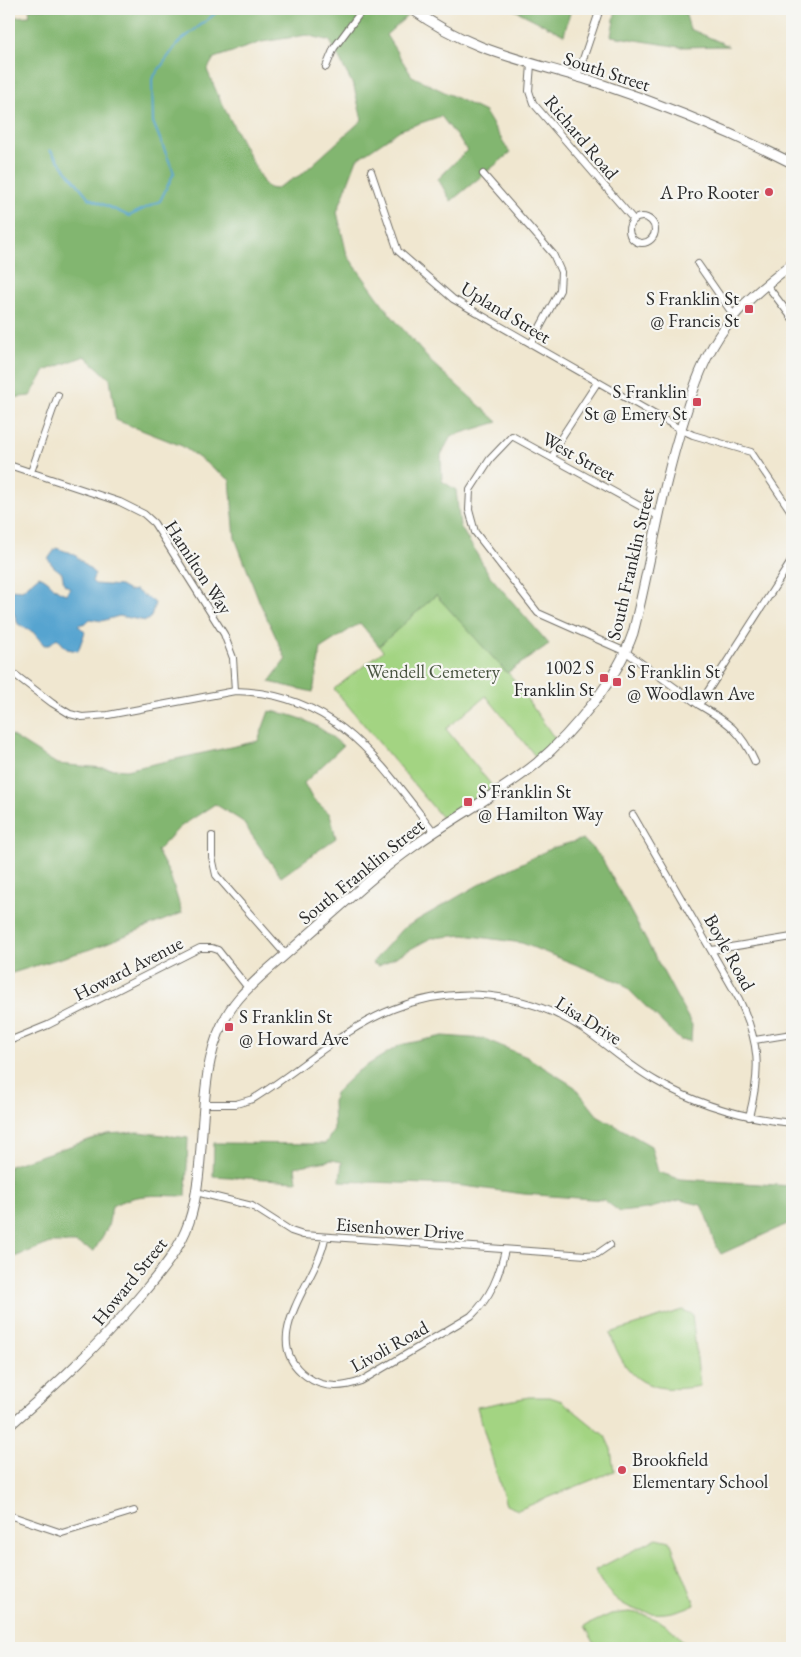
<svg xmlns="http://www.w3.org/2000/svg" width="801" height="1657" viewBox="0 0 801 1657" font-family="'EB Garamond',serif">
	<rect width="100%" height="100%" fill="#f6f6f2"/>
	<filter id="ink" filterUnits="userSpaceOnUse"><feTurbulence type="fractalNoise" baseFrequency=".02" numOctaves="2"/><feDisplacementMap in="SourceGraphic" scale="10" xChannelSelector="R" yChannelSelector="G"/><feConvolveMatrix kernelMatrix="1 2 1 2 8 2 1 2 1" color-interpolation-filters="sRGB"/></filter>
	<filter id="wash" filterUnits="userSpaceOnUse"><feTurbulence type="fractalNoise" baseFrequency=".0096" numOctaves="4" result="noise"/><feDisplacementMap in="SourceGraphic" scale="20" xChannelSelector="R" yChannelSelector="G"/><feGaussianBlur stdDeviation="1.12" result="paint"/><feColorMatrix in="noise" values="0 0 0 0 0 0 0 0 0 0 0 0 0 0 0 0 0 1.4 0 .05"/><feComposite in="paint" operator="in"/></filter>
	<g filter="url(#wash)">
		<rect width="100%" height="100%" fill="#f0e7d0"/>
		<path fill="#a3d482" stroke="#678056" d="M436,595L511,676L555,739L536,757L486,696L446,729L493,787L443,819L334,689L383,651L379,646Z
			M682,1310L692,1314L700,1386C649,1395 626,1381 610,1333Z
			M529,1397H550L562,1401L605,1436L611,1449L614,1471L518,1510L506,1505L477,1407Z
			M657,1538L670,1541L695,1604C655,1624 613,1612 595,1570Z
			M630,1612C657,1616 672,1626 688,1648H597L585,1626L611,1614Z"/>
		<path fill="#82b670" stroke="#56704e" fill-rule="evenodd" d="M29,9H415L386,35L412,76L485,112L510,153L451,201L438,179L467,150L441,116L400,130L357,159L337,212L347,255L390,314L431,362L498,422L451,436L441,455L442,481L456,490L460,526L490,576L549,644L507,673L436,595L379,646L360,623L321,648L313,692L269,682L286,659L260,603L235,538L230,480L182,446L116,420L110,379L85,356L45,371L30,396L9,398V17L30,16ZM307,35L330,41L354,87L362,120L302,174L275,189L269,188L263,182L221,102L207,70L214,58L262,42Z
			M513,9H571L564,35Z
			M616,9H684L690,29L729,46L680,47L611,36Z
			M269,711C300,715 319,725 343,746L304,783L312,798L330,814L336,838L281,877L242,821L215,804L180,827L157,851L170,875L182,913L94,948L9,974V734L57,764L126,770L258,741Z
			M583,839L601,857L692,1025L691,1041L680,1040L622,983L522,943L464,935L431,938L379,966L372,963L402,929L480,884L552,848Z
			M443,1036L485,1039L527,1057L575,1087L597,1115L651,1146L658,1172L680,1179L792,1186V1222L721,1254C709,1237 711,1223 701,1205L680,1200L647,1209L620,1212L604,1200L524,1194L456,1185L340,1181L342,1162L332,1160L295,1167L297,1181L213,1176L214,1143L325,1144L334,1130L333,1102L335,1093L358,1071L400,1045Z
			M138,1132L188,1138L186,1196C158,1196 138,1192 112,1206L108,1227L94,1251L75,1243H51L9,1259V1166L107,1134Z"/>
		<path fill="#56a4d0" stroke="#40687e" d="M56,548L74,554L95,574L92,581L95,584L120,586L129,591L136,590C141,596 149,597 155,603L151,617L146,621L119,616L102,621L90,619L86,623L78,625L85,632L78,651L67,649L57,638L49,645H44L33,632L18,624L13,611L9,610V589L22,590L39,576C51,580 54,592 67,594L70,588L64,584L62,573L53,566L48,559Z"/>
		<g fill="none" stroke-linecap="round" stroke-linejoin="round">
			<path stroke="#56a4d0" stroke-width="2" d="M50,150L89,198L129,216L160,201L174,173L153,122L152,79L178,43L221,9"/>
		</g>
	</g>
	<g filter="url(#ink)">
		<g fill="none" stroke-linecap="round" stroke-linejoin="round">
			<g stroke="#706d65" stroke-width="8">
				<path id="minor" d="M531,64L529,91L533,103L634,220
					M326,67L334,48L363,9
					M577,77L600,9
					M371,171L398,251L453,299L680,429L693,435L751,452L792,513
					M483,174L553,254L561,272L560,290L531,344
					M629 230a13 13 0 1 1 26 0a13 13 0 1 1-26 0Z
					M698,264L734,316
					M766,284L792,318
					M552,458L561,438L597,383
					M9,465L120,502L144,514L154,523L224,634L233,658L235,691C336,693 378,760 434,832
					M31,472L58,395
					M658,516L512,436L490,459L470,490L469,510L475,532L538,613L626,652L699,705L792,560
					M9,670L52,703L70,714L82,717L108,715L235,691
					M699,705C728,722 741,731 755,762
					M633,815L739,999C760,1043 761,1070 749,1117
					M212,836V857L216,875L286,955
					M712,950L792,937
					M755,1040L792,1034
					M9,1041L48,1025L200,948H212L218,950L248,988
					M205,1104H236L253,1099C300,1070 342,1029 393,1009C456,984 525,992 582,1028C607,1045 629,1066 656,1081C698,1105 744,1118 792,1123
					M196,1192L252,1206L291,1231L303,1235L586,1255L597,1254L610,1245
					M325,1238C318,1281 256,1339 306,1376C323,1389 342,1388 361,1381L471,1316C491,1297 499,1276 505,1250
					M9,1515L62,1533L134,1511"/>
			</g>
			<g stroke="#706d65" stroke-width="11">
				<path id="secondary" d="M412,9C472,53 530,61 598,83C664,105 730,132 792,163
					M9,1426C56,1385 96,1348 137,1300C157,1276 179,1252 189,1222C212,1153 189,1056 239,998C257,977 280,960 301,941C338,909 374,874 414,846C454,817 499,794 537,763C558,745 577,724 594,702C611,680 624,659 633,633C651,562 661,489 684,419C694,386 705,354 726,326C744,301 768,283 792,264"/>
			</g>
			<use href="#minor" stroke="#fff" stroke-width="6"/>
			<use href="#secondary" stroke="#fff" stroke-width="9"/>
		</g>
	</g>
	<g fill="#d1495b" stroke="#f6f6f2" stroke-width="2">
		<circle cx="769" cy="192" r="5"/>
		<rect x="744" y="304" width="10" height="10" rx="2.5"/>
		<rect x="692" y="397" width="10" height="10" rx="2.5"/>
		<rect x="599" y="673" width="10" height="10" rx="2.5"/>
		<rect x="612" y="677" width="10" height="10" rx="2.5"/>
		<rect x="463" y="797" width="10" height="10" rx="2.5"/>
		<rect x="224" y="1022" width="10" height="10" rx="2.5"/>
		<circle cx="622" cy="1470" r="5"/>
	</g>
	<g text-anchor="middle" stroke-width="4.5" stroke-linejoin="round" paint-order="stroke">
		<g font-size="19" fill="#2b2b2b" stroke="#f6f6f2">
			<text transform="translate(607 71) rotate(18)" y="7">South Street</text>
			<text transform="translate(582 137) rotate(50)" y="7">Richard Road</text>
			<text transform="translate(506 312) rotate(31)" y="7">Upland Street</text>
			<text transform="translate(579 456) rotate(29)" y="7">West Street</text>
			<text transform="translate(630 564) rotate(-77)" y="7">South Franklin Street</text>
			<text transform="translate(199 567) rotate(57)" y="7">Hamilton Way</text>
			<text transform="translate(361 871) rotate(-39)" y="7">South Franklin Street</text>
			<text transform="translate(730 952) rotate(61)" y="7">Boyle Road</text>
			<text transform="translate(128 968) rotate(-27)" y="7">Howard Avenue</text>
			<text transform="translate(589 1020) rotate(32)" y="7">Lisa Drive</text>
			<text transform="translate(400 1228) rotate(4)" y="7">Eisenhower Drive</text>
			<text transform="translate(129 1281) rotate(-51)" y="7">Howard Street</text>
			<text transform="translate(389 1346) rotate(-29)" y="7">Livoli Road</text>
		</g>
		<g font-size="19" fill="#2b2b2b" stroke="#f6f6f2" text-anchor="end">
			<text x="759" y="199">A Pro Rooter</text>
			<text x="739" y="305">S Franklin St<tspan x="739" dy="22">@ Francis St</tspan></text>
			<text x="687" y="398">S Franklin<tspan x="687" dy="22">St @ Emery St</tspan></text>
			<text x="594" y="674">1002 S<tspan x="594" dy="22">Franklin St</tspan></text>
			<text x="627" y="678" text-anchor="start">S Franklin St<tspan x="627" dy="22">@ Woodlawn Ave</tspan></text>
			<text x="478" y="798" text-anchor="start">S Franklin St<tspan x="478" dy="22">@ Hamilton Way</tspan></text>
			<text x="239" y="1023" text-anchor="start">S Franklin St<tspan x="239" dy="22">@ Howard Ave</tspan></text>
			<text x="632" y="1466" text-anchor="start">Brookfield<tspan x="632" dy="22">Elementary School</tspan></text>
		</g>
		<g font-size="19" fill="#495541" stroke="#f6f6f2">
			<text x="433" y="678">Wendell Cemetery</text>
		</g>
	</g>
	<rect width="801" height="1657" fill="none" stroke="#f6f6f2" stroke-width="30"/>
</svg>
